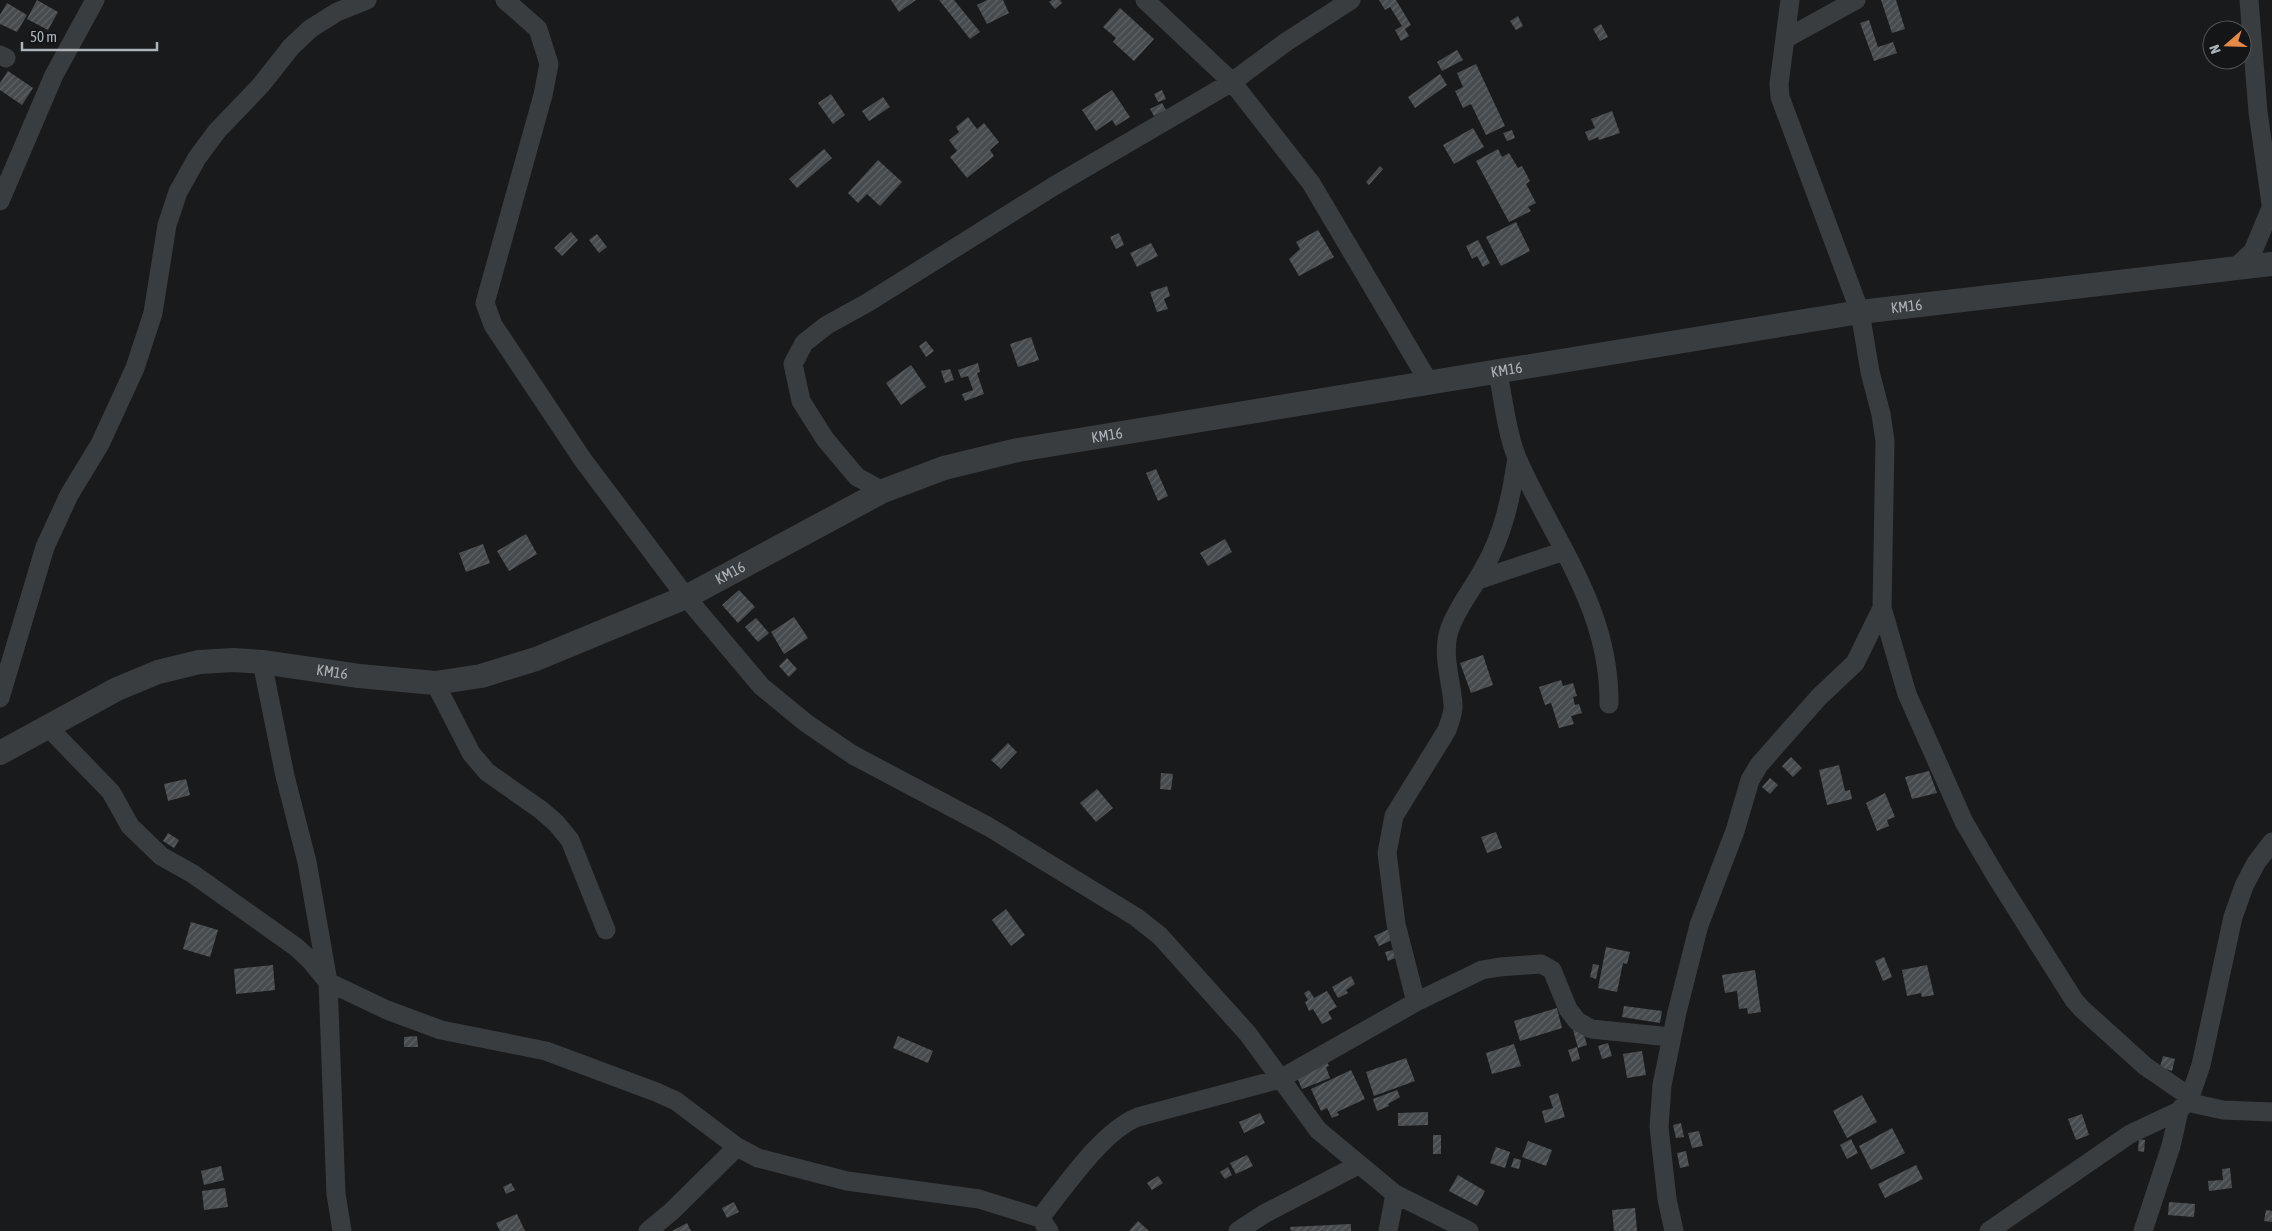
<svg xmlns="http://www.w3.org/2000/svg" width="2272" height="1231" viewBox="0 0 2272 1231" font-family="'Asap Condensed',sans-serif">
	<defs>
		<pattern id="building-hatch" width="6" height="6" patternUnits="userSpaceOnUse" patternTransform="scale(1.25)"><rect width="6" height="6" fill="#484b4e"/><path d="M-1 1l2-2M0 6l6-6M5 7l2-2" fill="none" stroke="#606365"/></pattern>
	</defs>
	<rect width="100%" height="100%" fill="#191a1b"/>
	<path fill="url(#building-hatch)" d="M37,0L58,12L48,30L27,19Z
		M891,0H916L899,12Z
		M939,0H954L980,32L970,39Z
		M987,0H1003L1009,13L987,24L977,5Z
		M1052,0H1060L1062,3L1055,9L1049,2Z
		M1379,0H1396L1411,25L1405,29L1409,36L1401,41L1395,30L1402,26L1390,7L1385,10Z
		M1881,0H1896L1905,29L1892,33Z
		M7,3L27,15L17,32L0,24V15Z
		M1120,8L1154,39L1134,61L1113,42L1116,38L1103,27Z
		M1518,16L1523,26L1516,30L1510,21Z
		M1869,20L1878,47L1893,42L1897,53L1874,61L1860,23Z
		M1601,24L1608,37L1600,41L1593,29Z
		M1457,50L1463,60L1442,71L1437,62Z
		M1476,64L1505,126L1486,135L1471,104L1463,108L1455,91L1463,87L1457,73Z
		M8,71L33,88L22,105L0,90V83Z
		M1440,74L1447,85L1415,108L1408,97Z
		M1112,90L1130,117L1116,126L1112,120L1096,131L1082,110Z
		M1162,90L1166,99L1158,102L1154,94Z
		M831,94L845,115L833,124L818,103Z
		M883,97L890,107L869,121L862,111Z
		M1162,103L1166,110L1154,116L1150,109Z
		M1612,111L1620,133L1599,140L1598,137L1589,141L1585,132L1595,128L1591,119Z
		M968,117L977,129L984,123L999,142L990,150L994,156L967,178L950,157L957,151L949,140L959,132L956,127Z
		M1473,128L1484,147L1454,164L1443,145Z
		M1512,130L1515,138L1507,141L1503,133Z
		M824,149L832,158L797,188L789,179Z
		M1498,149L1502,157L1509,153L1518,168L1522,166L1530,181L1526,184L1536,203L1528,207L1531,211L1509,222L1476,161Z
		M878,160L902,182L880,206L867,194L858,203L848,193Z
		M1380,166L1383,169L1369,185L1366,182Z
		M1516,222L1530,251L1501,266L1486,237Z
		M1318,230L1334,257L1299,276L1289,259L1300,249L1296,242Z
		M571,232L578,240L562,256L554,248Z
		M1119,233L1124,245L1116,249L1110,237Z
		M597,234L607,247L599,253L589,240Z
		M1478,240L1490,263L1483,267L1477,256L1472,259L1466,246Z
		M1151,243L1158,256L1137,267L1130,253Z
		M1167,286L1170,296L1164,299L1168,309L1157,312L1150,292Z
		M1031,337L1039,360L1018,367L1010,344Z
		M926,341L934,351L926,357L919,346Z
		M978,363L980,372L977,373L984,394L965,401L962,394L973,390L968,376L961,378L958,370Z
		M911,365L926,387L901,405L886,383Z
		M950,369L954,380L945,383L941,371Z
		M1156,469L1168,496L1158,501L1146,473Z
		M526,534L537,554L509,571L497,551Z
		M1225,539L1232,552L1208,566L1200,553Z
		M483,544L490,563L466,572L459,553Z
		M739,590L755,607L738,623L722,605Z
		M794,617L808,638L784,654L771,632Z
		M756,618L769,633L758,642L745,627Z
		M1483,655L1493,685L1471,693L1460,663Z
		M787,658L797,669L789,677L779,666Z
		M1561,680L1563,686L1573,683L1577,696L1573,697L1575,705L1579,704L1582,713L1571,716L1574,724L1559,728L1551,703L1545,705L1539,687Z
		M1008,743L1017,752L1001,769L991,760Z
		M1791,757L1802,768L1793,777L1782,766Z
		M1839,765L1845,791L1850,790L1852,799L1827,805L1819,770Z
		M1929,771L1937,793L1912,799L1905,777Z
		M1161,773L1173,774L1171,790L1160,789Z
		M1770,778L1778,785L1770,794L1762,787Z
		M186,779L190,795L168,801L164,784Z
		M1097,789L1113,808L1096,822L1080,803Z
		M1885,793L1895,817L1887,820L1889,826L1877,831L1866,803Z
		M1496,832L1502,848L1487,853L1481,837Z
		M168,833L179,840L174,848L163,841Z
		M1006,909L1025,935L1011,946L992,920Z
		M191,922L218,930L210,957L183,949Z
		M1389,929L1394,939L1379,946L1374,936Z
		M1606,947L1630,952L1627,964L1623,963L1617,992L1598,988Z
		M1393,950L1395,958L1388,961L1385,952Z
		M1884,957L1892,977L1883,981L1875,961Z
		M1593,964L1599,965L1596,979L1590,977Z
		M273,965L275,990L236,994L234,969Z
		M1927,965L1934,995L1922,997L1921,993L1907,996L1902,970Z
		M1755,970L1761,1012L1748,1014L1747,1008L1739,1009L1737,991L1725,993L1722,975Z
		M1351,976L1355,984L1346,990L1348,993L1338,998L1332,987Z
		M1309,990L1314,998L1327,991L1337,1007L1328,1012L1332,1019L1322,1024L1313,1009L1309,1011L1305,1002L1308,1000L1304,993Z
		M1624,1006L1662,1011L1660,1023L1622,1017Z
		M1557,1008L1562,1028L1520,1041L1514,1021Z
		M1582,1028L1587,1045L1578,1048L1573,1030Z
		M417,1036L418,1047H404V1037Z
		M898,1036L933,1051L928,1063L893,1048Z
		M1608,1043L1612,1056L1602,1059L1598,1046Z
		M1514,1044L1521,1066L1492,1074L1486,1053Z
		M1577,1047L1580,1059L1572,1062L1568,1050Z
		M1642,1051L1646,1075L1627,1078L1623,1054Z
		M2163,1056L2175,1059L2172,1071L2160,1067Z
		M1406,1058L1415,1081L1374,1096L1366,1072Z
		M1327,1062L1329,1066L1326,1067L1330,1078L1302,1089L1296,1075Z
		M1351,1070L1365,1099L1337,1112L1339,1115L1332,1118L1327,1108L1321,1111L1311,1089Z
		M1397,1090L1400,1097L1388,1104L1389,1106L1377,1111L1373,1099Z
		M1558,1093L1565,1117L1545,1123L1542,1111L1553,1108L1549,1096Z
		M1862,1095L1877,1122L1847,1138L1833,1111Z
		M1428,1112V1125L1398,1126V1113Z
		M1260,1113L1265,1123L1244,1133L1239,1122Z
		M2082,1114L2089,1135L2076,1140L2068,1119Z
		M1681,1123L1684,1137L1676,1138L1673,1125Z
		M1892,1128L1905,1153L1871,1170L1859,1146Z
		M1699,1131L1703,1146L1692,1148L1688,1133Z
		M1433,1135H1441V1154H1433Z
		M1851,1139L1858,1153L1847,1159L1840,1145Z
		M2139,1139L2145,1140L2144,1152L2138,1151Z
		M1528,1141L1552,1150L1546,1166L1522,1157Z
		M1496,1147L1510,1152L1505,1168L1490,1163Z
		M1686,1151L1689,1166L1680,1168L1677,1153Z
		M1247,1155L1253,1166L1236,1174L1230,1163Z
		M1514,1158L1521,1160L1519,1169L1511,1167Z
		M1916,1165L1923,1179L1885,1198L1878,1184Z
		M221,1166L224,1180L204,1185L201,1171Z
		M1228,1167L1232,1175L1225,1179L1220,1172Z
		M2230,1168L2232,1188L2209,1191L2208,1181L2223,1180L2222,1169Z
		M1458,1175L1485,1191L1477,1206L1449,1191Z
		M1158,1176L1163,1183L1152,1190L1147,1183Z
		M511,1183L515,1190L506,1194L503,1187Z
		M225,1188L228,1207L204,1210L202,1191Z
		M734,1202L739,1212L727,1218L722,1208Z
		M2169,1202L2195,1204L2194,1217L2168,1215Z
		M1635,1208L1637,1231H1614L1612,1210Z
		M2266,1210L2272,1211V1222L2264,1221Z
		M517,1214L525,1231H500L496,1223Z
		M1138,1221L1149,1231H1129Z
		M687,1223L691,1231H672Z
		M1351,1224V1231H1291L1290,1227Z"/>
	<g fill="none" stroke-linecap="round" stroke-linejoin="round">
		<path stroke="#3a3d40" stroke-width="19" d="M505,0L538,29L549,64L543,95L485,303L493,325L583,460L686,597L761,686L806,723L853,755L989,827L1136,917L1160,936L1248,1034L1318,1130L1395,1194L1469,1231
			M1145,0L1232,82L1311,183L1430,384
			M2249,0L2258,112L2272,211
			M1785,39L1856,0
			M0,55L6,58
			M0,201L54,75L95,0
			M2235,268L2253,251L2271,208
			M1498,373C1503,398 1507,435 1517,458C1554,542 1610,608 1609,704
			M883,491L857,477L825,439L801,401L793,364L804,343L827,325L867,303L1054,186L1232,82L1286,42L1351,0
			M1478,580L1564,551
			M1882,608L1907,694L1964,822L1997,878L2074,1000L2082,1009L2145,1066L2190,1097L2191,1103L2223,1110L2272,1112
			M262,662L285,776L307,862L328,982L336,1194L342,1231
			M435,683L471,753L487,772L541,810L556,823L570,840L606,930
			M0,698L45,547L69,495L100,444L135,368L153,313L167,225L178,192L197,158L217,131L261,85L291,47L310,29L337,12L367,0
			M47,726L111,792L130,826L161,856L193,874L296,947L310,960L328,982L387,1010L441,1030L546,1051L656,1092L676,1101L737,1147L758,1158L847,1181L979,1199L1040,1218L1049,1231
			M1416,1002L1396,924L1387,853L1394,816L1447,730C1450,721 1454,712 1453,704C1451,678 1441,653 1450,628C1458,606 1474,587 1484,568C1504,533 1511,497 1517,458
			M1040,1218C1065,1187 1102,1131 1138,1117L1280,1079L1416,1002L1482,970L1500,967L1541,964L1552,970L1568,1009L1577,1021L1591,1029L1671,1037
			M648,1231L672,1211L737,1147
			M1238,1231L1264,1214L1358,1165
			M1388,1231L1395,1194
			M1674,1231L1667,1199L1659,1127L1662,1085L1677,1012L1699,925L1735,831L1750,780L1759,765L1819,697L1855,663L1882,608L1885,441L1881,414L1870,372L1860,312L1780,97L1779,84L1790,0
			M1989,1231L2130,1134L2179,1111
			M2143,1231L2171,1146L2179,1111L2190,1097L2201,1065L2233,917L2244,886L2256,863L2272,842"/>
		<path stroke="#3a3d40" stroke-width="24" id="s1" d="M0,753L117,689L158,672L199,662L234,660L262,662L359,676L435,683L481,676L536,659L686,597L883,491L944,468L1018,450L1860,312L2272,264"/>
	</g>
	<g text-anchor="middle" stroke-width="4.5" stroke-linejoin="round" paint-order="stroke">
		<g font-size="15" fill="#acb4ba" stroke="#141516">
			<text dy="5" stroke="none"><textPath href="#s1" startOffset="1989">KM16</textPath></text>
			<text dy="5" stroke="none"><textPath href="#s1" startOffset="1584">KM16</textPath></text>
			<text dy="5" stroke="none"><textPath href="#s1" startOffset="1179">KM16</textPath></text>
			<text dy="5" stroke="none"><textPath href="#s1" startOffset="774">KM16</textPath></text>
			<text dy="5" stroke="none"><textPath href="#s1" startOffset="354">KM16</textPath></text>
		</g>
	</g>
	<g transform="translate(2227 45) rotate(250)"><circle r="24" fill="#141516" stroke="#515558"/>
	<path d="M0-4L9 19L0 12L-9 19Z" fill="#e68946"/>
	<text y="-8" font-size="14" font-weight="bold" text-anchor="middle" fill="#acb4ba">N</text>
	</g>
	<path d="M22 42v8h135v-8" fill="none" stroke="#acb4ba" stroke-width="2.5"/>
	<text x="30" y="42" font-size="15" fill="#acb4ba" stroke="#141516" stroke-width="4" paint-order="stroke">50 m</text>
</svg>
